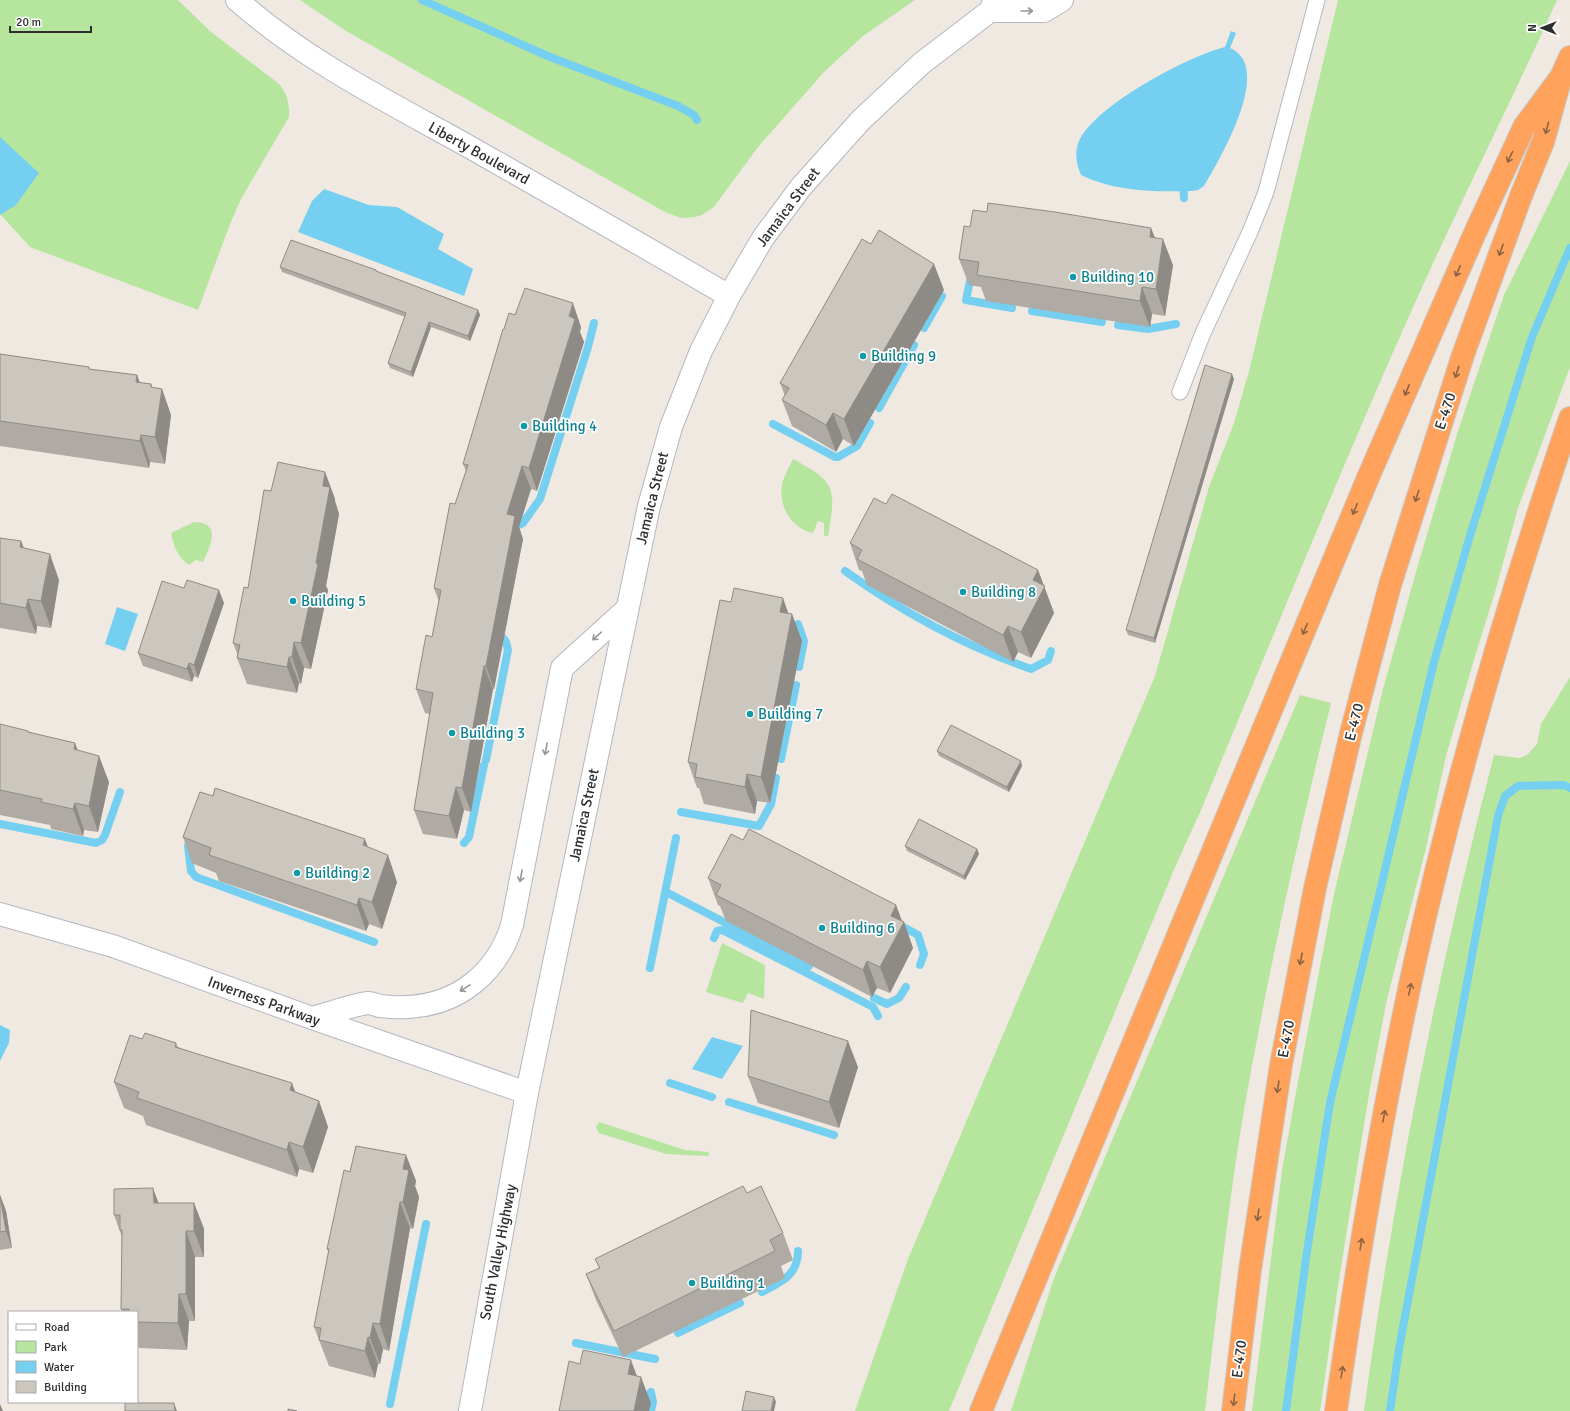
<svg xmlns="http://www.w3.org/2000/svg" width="1570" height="1411" viewBox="0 0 1570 1411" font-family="Signika,sans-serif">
	<rect width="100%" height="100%" fill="#efe9e1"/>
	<path fill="#b6e59e" d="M0,0H178L211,32L278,83C287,92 290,105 289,117L241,199L230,224L198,310L30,247L0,214Z
		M300,0H915L863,36L824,72L758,147L714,207L702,215L695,217L681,218L665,212L346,31Z
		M1338,0H1557C1510,105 1457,208 1410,314C1337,478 1270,644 1201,810L1176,865L949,1411H855L908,1259L1155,676L1209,487L1234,423L1249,371Z
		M1570,161V367L1518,508L1495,592L1473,663L1446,756L1426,848L1387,999L1370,1088L1340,1273L1320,1411H1252L1282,1170L1297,1087L1334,894L1383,689L1422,551L1459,428L1504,295Z
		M793,459C837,482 836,489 828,536H824V523L818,521L813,533C792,529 778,506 782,485C784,476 789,467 793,459Z
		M194,522C223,522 210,547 203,562L196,560L189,565C178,558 173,545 171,533Z
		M1570,677V1411H1364C1394,1190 1438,971 1494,755L1520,758L1527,755L1537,744L1541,724Z
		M1300,695L1331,703C1298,838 1268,973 1244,1110C1227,1210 1217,1311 1205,1411H1011L1054,1278Z
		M722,943L765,965L764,999L748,993L743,1003L706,992Z
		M599,1122L685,1150L709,1152V1155L707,1156L666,1154L599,1133L596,1127Z"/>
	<path fill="#75cff0" d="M1231,31L1236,33L1230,48C1275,67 1219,160 1204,186L1198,190L1192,191C1155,192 1116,192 1081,175C1076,164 1074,150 1080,139C1097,105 1188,56 1225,47Z
		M0,137L39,173L16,205L0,215Z
		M324,189L369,205L397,207L444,234L438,249L473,269L464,296L298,232L312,201Z
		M117,607L138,614L125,651L105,644Z
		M0,1025L10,1030L9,1043L0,1061Z
		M712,1037L743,1046L722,1079L692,1069Z"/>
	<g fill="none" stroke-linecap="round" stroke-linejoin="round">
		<path stroke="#75cff0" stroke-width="8" d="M422,0L550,57L678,106L694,115L697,120
			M1183,181L1184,198
			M971,276L966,300L1012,308
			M1032,311L1102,322
			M1118,325L1148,329L1176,324
			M924,328L942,296
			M879,408L914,345
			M773,424L835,457H838L857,446L870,423
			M510,529L523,523L540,499L588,347L594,323
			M845,571C901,611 965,646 1031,669L1048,660L1051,651
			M798,624L804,641L799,667
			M781,759L796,685
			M486,760L508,650L506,642L499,633
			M681,812L759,826L771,804L776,778
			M0,824L96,843L102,840L105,835L120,792
			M464,843L469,837L484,765
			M188,846L191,871L196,877L374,942
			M666,892L809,966
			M898,924L918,935L924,954L920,965
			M714,938L717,931L722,930L789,964
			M791,965L873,1007L878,1016
			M650,968L676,838
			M874,998L887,1004L899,998L906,987
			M670,1083L712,1097
			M729,1102L834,1135
			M762,1292C780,1282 798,1276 798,1251
			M678,1333L740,1303
			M576,1343L655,1359
			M651,1392L653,1402L651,1411
			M390,1404L426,1224
			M1286,1411L1306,1258L1330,1103L1434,662L1469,539L1532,337L1570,248
			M1390,1411L1399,1349L1498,816L1505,796L1518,786L1564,785L1570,788"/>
		<g stroke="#b4b7c1" stroke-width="17">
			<path id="service" d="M1180,392L1203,333L1250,232L1266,192L1317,0"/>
		</g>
		<g stroke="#b4b7c1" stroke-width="24">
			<path id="tertiary" d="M237,0C306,61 387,101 466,145C554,195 642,245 729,296
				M470,1411L527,1093"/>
		</g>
		<g stroke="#b4b7c1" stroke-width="24">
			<path id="secondary" d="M990,11H1044L1062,0
				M0,914L113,946L312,1018L527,1093L649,506L671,427L701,351L729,296L763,238L801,187L861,120L922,63L990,11L995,0
				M312,1018C329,1014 351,1005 368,1003C372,1003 376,1005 380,1006C389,1007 398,1008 407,1007C458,1005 497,973 512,925L562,668L626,610"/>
		</g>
		<g stroke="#c9c9c9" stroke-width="24">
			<path id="motorway" d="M981,1411L1282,684L1370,473L1474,235L1524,127L1561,77
				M1233,1411L1250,1270L1281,1065L1315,888L1351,733L1390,585L1463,355L1521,196L1543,142L1561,77L1570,57
				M1336,1411C1357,1262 1382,1113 1414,966C1455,780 1509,597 1570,418"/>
		</g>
		<use href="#service" stroke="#fff" stroke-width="15"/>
		<use href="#tertiary" stroke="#fff" stroke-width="22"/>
		<use href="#secondary" stroke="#fff" stroke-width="22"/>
		<use href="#motorway" stroke="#ffa35c" stroke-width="22"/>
	</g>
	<path fill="#afaba4" d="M970,227L1151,228L1155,238L1173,265L1165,316L1152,314L1150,327L986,301L981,287L969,285L959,259Z
		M280,267L376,270L377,272L478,310L480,315L470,341L431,327L413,377L390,368L388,363L405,317L282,272Z
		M944,290L854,446L843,439L836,452L792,426L782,400L785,396L780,383Z
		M515,315L581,327L580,332L584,342L537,491L531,489L519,527L523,539L494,689H493L471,812L464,810L457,839L423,834L414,810L430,714L425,713L416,689L432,637L439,602L434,588L455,504L466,471L463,464L504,329Z
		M0,354L90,369L137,375L140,383L151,384L152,388L162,389L171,415L165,464L150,462L149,468L0,446Z
		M1234,379L1155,643L1128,635L1126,630Z
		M325,472L335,499V501L339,514L326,586L328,590L311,669L304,668L301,684L299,683L297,693L247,684L237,658L238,656L233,643L248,588L271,491Z
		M886,504L1038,570L1054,613L1031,658L1018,652L1013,662L867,585L862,571L859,570L850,543Z
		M0,538L21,541L24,548L59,580L51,628L37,626L36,634L0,628Z
		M224,603L198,678L194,676L192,682L143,666L138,653Z
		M788,614H792L802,641L770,803L757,801L755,814L704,804L699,788H697L688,762Z
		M0,724L28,731L29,732L78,750L109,782L98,832L84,830L83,836L51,829L50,825L0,815Z
		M937,751L1022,766L1009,792L939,756Z
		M183,837L368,847L397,882L382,929L369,924L366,931L219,881L216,873L192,863Z
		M743,840L896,905L902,921L904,922L913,948L890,993L877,988L872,997L726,921L720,906L718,905L708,878Z
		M905,846L977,849L979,854L965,880L907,851Z
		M142,1039L176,1043L178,1047L319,1101L328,1127L313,1173L299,1169L297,1177L146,1125L143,1116L124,1108L114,1082Z
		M858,1067L839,1128L758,1103L748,1076Z
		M406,1155L416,1181L415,1186L419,1197L413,1229L410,1228L389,1351L383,1349L380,1364H378L375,1378L329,1366L314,1327L329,1253L327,1249L350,1172Z
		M747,1193L783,1233L793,1260L781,1266L785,1278L623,1357L596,1300L586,1274L599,1268L595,1259Z
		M0,1195L6,1211L12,1248L0,1250Z
		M158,1203H194L204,1229V1257H195V1321H189L187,1350L139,1348L137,1344V1312H122L121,1309L122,1237L114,1215Z"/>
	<path fill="#8e8b86" d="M1151,228L1161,254L1150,237Z
		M1163,239L1173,265L1165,316L1156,289Z
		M934,264L944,290L854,446L844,419Z
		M1142,287L1152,314L1150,327L1140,301Z
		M573,303L581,327L580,332L584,342L537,491L529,468Z
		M478,310L480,315L470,341L468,336Z
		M429,322L431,327L413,377L411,372Z
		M1232,374L1234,379L1155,643L1154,638Z
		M137,375L147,402L136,382Z
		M151,384L159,407L162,389L171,415L165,464L155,437L151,387Z
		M833,413L843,439L836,452L826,425Z
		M141,435L150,462L149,468L140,441Z
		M522,466L531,489L519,527L523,539L494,689L486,666L507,514Z
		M325,472L335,499V501L339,514L326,586L328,590L311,669L301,643L316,563L323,486Z
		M21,541L31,568L20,547Z
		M50,554L59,580L51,628L41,601Z
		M1038,570L1054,613L1031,658L1021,632L1033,580Z
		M219,590L224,603L198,678L194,665Z
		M783,598L791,621L792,614L802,641L770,803L761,777L780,612Z
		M28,599L37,626L36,634L26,608Z
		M1008,626L1018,652L1013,662L1003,635Z
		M294,642L304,668L301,684L292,657Z
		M289,657L299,683L297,693L287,667Z
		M189,663L194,676L192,682L187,669Z
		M484,666L493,689L471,812L462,788Z
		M75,743L85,769L74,749Z
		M99,756L109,782L98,832L89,806Z
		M1021,761L1022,766L1009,792L1007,787Z
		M747,774L757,801L755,814L745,787Z
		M456,787L464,810L457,839L449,816Z
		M75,803L84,830L83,836L73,809Z
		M365,839L375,865L363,845Z
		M977,849L979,854L965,880L964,876Z
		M388,855L397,882L382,929L372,902Z
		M359,898L369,924L366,931L357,905Z
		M896,905L903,924L904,922L913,948L890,993L880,967L891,916Z
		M867,961L877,988L872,997L863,970Z
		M848,1041L858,1067L839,1128L829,1102Z
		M292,1083L302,1110L290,1090Z
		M319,1101L328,1127L313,1173L303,1147Z
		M289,1142L299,1169L297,1177L287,1150Z
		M406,1155L416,1181L415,1186L419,1197L413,1229L403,1202V1169Z
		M153,1188L163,1215L154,1203Z
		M0,1195L6,1211L12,1248L6,1231Z
		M400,1202L410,1228L389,1351L380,1324Z
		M194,1203L204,1229V1257L194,1231Z
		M186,1231L195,1257V1321L186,1294Z
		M179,1294L189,1321L187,1350L178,1323Z
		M373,1323L383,1349L380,1364L370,1338Z
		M368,1337L378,1364L375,1378L365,1351Z
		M631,1360L640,1384L641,1377L651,1403L649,1411H634L628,1374Z
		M774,1397L776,1402L774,1411H771Z
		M174,1403L177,1411H175Z
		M0,1404L3,1411H0Z"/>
	<path fill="#cbc7bf" stroke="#8e8b86" d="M988,203L1055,212L1151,228L1150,237L1163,239L1156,289L1142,287L1140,301L977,275L979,262L959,259L964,226L970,227L973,210L987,212Z
		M879,230L934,264L844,419L833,413L826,425L782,400L789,388L780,383L862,239L871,244Z
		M291,240L376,270V271L478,310L468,336L429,322L411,372L388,363L406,313L280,267Z
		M525,288L573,303L569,316L575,319L529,468L522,466L507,514L515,516L486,666H484L462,788L456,787L449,816L414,810L433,693L416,689L426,635L432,637L441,590L434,588L450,503L455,504L468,465L463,464L503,329H504L509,313L515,315Z
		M0,354L89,367V369L137,375L136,382L151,384V387L162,389L155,437L141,435L140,441L0,421Z
		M1205,365L1232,374L1154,638L1126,630Z
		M278,462L325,472L323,486L330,487L316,563L318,564L301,643L294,642L292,657H289L287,667L237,658L240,645L233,643L244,587L248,588L264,490L271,491Z
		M892,494L1038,570L1033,580L1045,586L1021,632L1008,626L1003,635L857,559L862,550L850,543L874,498L886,504Z
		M0,538L21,541L20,547L50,554L41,601L28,599L26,608L0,603Z
		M187,580L219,590L194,665L189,663L187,669L138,653L162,581L184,588Z
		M734,588L783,598L780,612L792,614L761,777L747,774L745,787L695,777L697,764L688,762L720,600L731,602Z
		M0,724L28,731V732L75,743L74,749L99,756L89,806L75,803L73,809L41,802L42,799L0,790Z
		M951,725L1021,761L1007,787L937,751Z
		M215,788L365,839L363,845L388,855L372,902L359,898L357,905L209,855L211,848L183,837L200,792L213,796Z
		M919,819L977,849L964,876L905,846Z
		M749,829L896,905L891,916L904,922L880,967L867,961L863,970L716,895L721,885L708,878L731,834L743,840Z
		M751,1010L848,1041L829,1102L748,1076Z
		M145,1033L176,1043L175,1047L292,1083L290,1090L319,1101L303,1147L289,1142L287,1150L137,1098L139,1092L114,1082L130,1035L142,1039Z
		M356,1146L406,1155L403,1169L409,1170L403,1202H400L380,1324L373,1323L370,1338L368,1337L365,1351L319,1340L321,1328L314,1327L329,1249H327L344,1170L350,1172Z
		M743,1186L747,1193L761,1186L783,1233L770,1240L775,1251L614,1331L586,1274L600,1268L595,1259Z
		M153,1188L154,1203H194V1231H186V1294H179L178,1323L137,1322V1312H129V1309H121L122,1230H120V1215H114V1189Z
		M0,1196L6,1231L0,1232Z
		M583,1350L631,1360L628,1374L641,1377L634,1411H559L569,1361L580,1364Z
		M746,1391L774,1397L771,1411H742Z
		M125,1403H174L175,1411H125Z
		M288,1409L297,1411H288Z"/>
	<defs><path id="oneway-shaft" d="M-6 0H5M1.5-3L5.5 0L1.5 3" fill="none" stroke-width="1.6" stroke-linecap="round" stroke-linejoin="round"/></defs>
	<g stroke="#969696">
		<use href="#oneway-shaft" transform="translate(1027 11)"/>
		<use href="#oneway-shaft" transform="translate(597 636) rotate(138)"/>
		<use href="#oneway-shaft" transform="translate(546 749) rotate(101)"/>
		<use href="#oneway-shaft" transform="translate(521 876) rotate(101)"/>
		<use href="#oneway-shaft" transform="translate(465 988) rotate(148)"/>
	</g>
	<g stroke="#8c6343">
		<use href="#oneway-shaft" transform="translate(1547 128) rotate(105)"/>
		<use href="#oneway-shaft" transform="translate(1510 157) rotate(115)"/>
		<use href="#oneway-shaft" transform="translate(1501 250) rotate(110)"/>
		<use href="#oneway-shaft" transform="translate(1458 271) rotate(113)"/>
		<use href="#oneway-shaft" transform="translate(1457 372) rotate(108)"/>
		<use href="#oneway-shaft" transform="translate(1407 390) rotate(113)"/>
		<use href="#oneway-shaft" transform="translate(1417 496) rotate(108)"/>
		<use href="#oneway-shaft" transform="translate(1355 509) rotate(113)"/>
		<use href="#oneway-shaft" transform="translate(1305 629) rotate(113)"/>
		<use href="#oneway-shaft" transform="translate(1301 959) rotate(101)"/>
		<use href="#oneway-shaft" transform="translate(1410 989) rotate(-78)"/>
		<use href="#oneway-shaft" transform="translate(1278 1087) rotate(99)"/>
		<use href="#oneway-shaft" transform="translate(1384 1116) rotate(-79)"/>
		<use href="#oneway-shaft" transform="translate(1258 1215) rotate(98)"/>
		<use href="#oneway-shaft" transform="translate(1361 1244) rotate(-81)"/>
		<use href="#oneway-shaft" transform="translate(1342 1372) rotate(-81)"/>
		<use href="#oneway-shaft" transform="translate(1234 1400) rotate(97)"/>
	</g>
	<g fill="#0f9aa8" stroke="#fff" stroke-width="1.5">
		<circle cx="1073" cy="277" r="4"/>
		<circle cx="863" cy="356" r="4"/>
		<circle cx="524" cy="426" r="4"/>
		<circle cx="963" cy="592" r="4"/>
		<circle cx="293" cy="601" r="4"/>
		<circle cx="750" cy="714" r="4"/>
		<circle cx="452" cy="733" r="4"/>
		<circle cx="297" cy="873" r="4"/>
		<circle cx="822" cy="928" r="4"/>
		<circle cx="692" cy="1283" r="4"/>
	</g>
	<g text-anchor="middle" stroke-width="3.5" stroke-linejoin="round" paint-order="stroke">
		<g font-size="15" fill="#2e2e2e" stroke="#fff">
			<text transform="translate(479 153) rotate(29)" y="5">Liberty Boulevard</text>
			<text transform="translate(788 207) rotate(-53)" y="5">Jamaica Street</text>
			<text transform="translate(1445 411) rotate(-72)" y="5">E-470</text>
			<text transform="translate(652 498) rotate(-76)" y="5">Jamaica Street</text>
			<text transform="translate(1354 722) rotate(-76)" y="5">E-470</text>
			<text transform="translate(584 815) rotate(-78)" y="5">Jamaica Street</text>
			<text transform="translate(264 1001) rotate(20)" y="5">Inverness Parkway</text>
			<text transform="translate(1286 1039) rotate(-80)" y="5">E-470</text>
			<text transform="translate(498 1252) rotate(-79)" y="5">South Valley Highway</text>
			<text transform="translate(1239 1359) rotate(-83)" y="5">E-470</text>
		</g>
		<g font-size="15" fill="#0d838f" stroke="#fff" text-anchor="start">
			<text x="1081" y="282">Building 10</text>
			<text x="871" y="361">Building 9</text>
			<text x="532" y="431">Building 4</text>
			<text x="971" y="597">Building 8</text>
			<text x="301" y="606">Building 5</text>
			<text x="758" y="719">Building 7</text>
			<text x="460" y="738">Building 3</text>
			<text x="305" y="878">Building 2</text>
			<text x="830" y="933">Building 6</text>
			<text x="700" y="1288">Building 1</text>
		</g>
	</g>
	<rect x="8" y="1311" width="130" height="92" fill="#ffffff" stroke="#ababab"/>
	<rect x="16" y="1324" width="20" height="6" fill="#ffffff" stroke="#ababab"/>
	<text x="44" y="1331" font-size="12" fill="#2e2e2e">Road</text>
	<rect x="16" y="1341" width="20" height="12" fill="#b6e59e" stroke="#ababab"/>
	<text x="44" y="1351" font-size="12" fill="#2e2e2e">Park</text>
	<rect x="16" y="1361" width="20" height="12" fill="#75cff0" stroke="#ababab"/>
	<text x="44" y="1371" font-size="12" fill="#2e2e2e">Water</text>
	<rect x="16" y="1381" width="20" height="12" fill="#cbc7bf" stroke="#ababab"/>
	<text x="44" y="1391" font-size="12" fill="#2e2e2e">Building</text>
	<g transform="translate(1542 28) rotate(270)" stroke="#ffffff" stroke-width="3" paint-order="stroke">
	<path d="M0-3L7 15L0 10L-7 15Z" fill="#2e2e2e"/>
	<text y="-6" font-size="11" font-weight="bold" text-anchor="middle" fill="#2e2e2e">N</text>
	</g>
	<path d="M10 26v6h81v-6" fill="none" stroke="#2e2e2e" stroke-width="2"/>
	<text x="16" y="26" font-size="12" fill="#2e2e2e" stroke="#ffffff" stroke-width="3" paint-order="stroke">20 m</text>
</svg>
